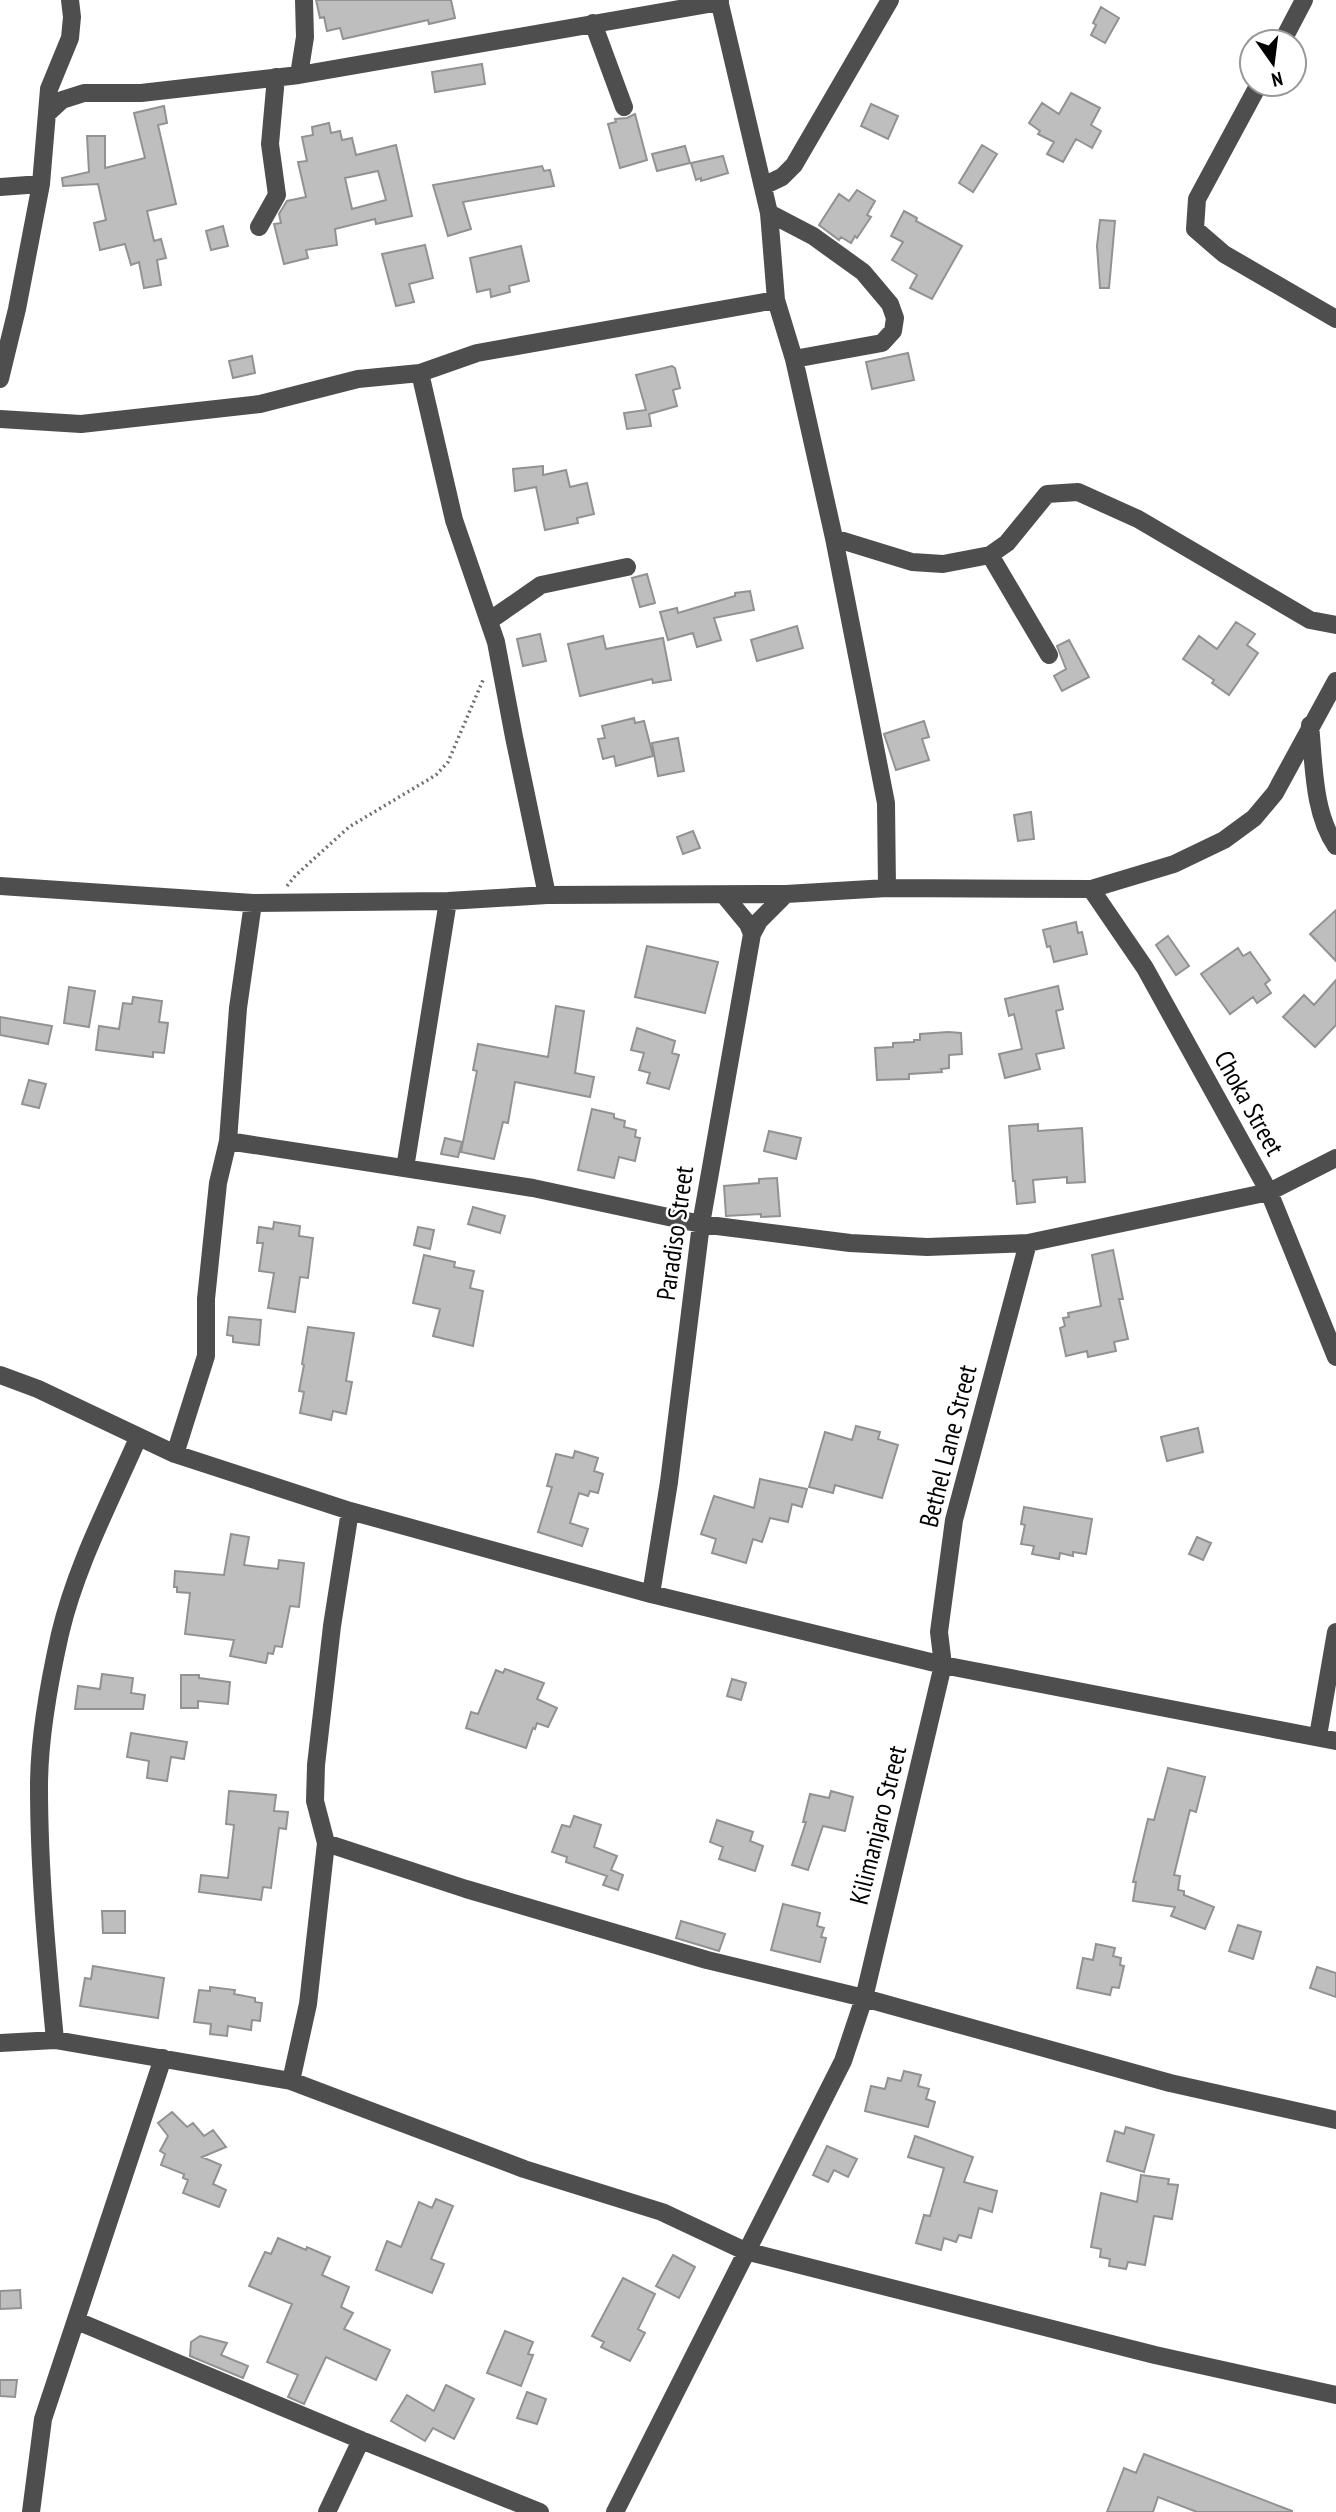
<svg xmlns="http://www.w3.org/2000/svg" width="1336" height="2512" viewBox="0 0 1336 2512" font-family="'PT Sans Narrow',sans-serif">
	<rect width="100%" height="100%" fill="#fff"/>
	<path fill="#bebebe" stroke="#929292" stroke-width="2" fill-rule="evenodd" d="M316,0H451L455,18L429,24L428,20L343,39L340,28L327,31L324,17L320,18Z
		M1101,7L1119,18L1105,43L1091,35L1096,25L1093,23Z
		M482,64L485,84L435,92L432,72Z
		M1071,93L1100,108L1091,125L1101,131L1092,148L1076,139L1063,162L1047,154L1054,142L1038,134L1040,131L1029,123L1042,103L1059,114Z
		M871,104L898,116L888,139L861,126Z
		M164,106L167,123L158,125L176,204L147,211L154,241L161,239L166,258L157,260L161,285L144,288L139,262L131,265L125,244L100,250L94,223L106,220L98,184L63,186L62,178L89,172L87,136H105V168L145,158L134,113Z
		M635,114L647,160L620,168L608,124L616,122L615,119L627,118Z
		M329,123L331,133L340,131L342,140L352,138L356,155L396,145L412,216L376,224L375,219L335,229L337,245L306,250L308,258L284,264L274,224L281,223L279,214L287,201L306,197L298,162L307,161L302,137L313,135L312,127ZM378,171L386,200L352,209L345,178Z
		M982,145L997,154L973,192L959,183Z
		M685,146L690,163L657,171L652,154Z
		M723,156L728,173L701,181V178L696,180L691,163Z
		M542,166L544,171L550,170L554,186L463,202L471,229L448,236L433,185Z
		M857,190L875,201L867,215L871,217L857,238L855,236L851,243L841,237L839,240L819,225L839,194L849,201Z
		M904,211L917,218L916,221L962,246L932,299L910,288L917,275L892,260L903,242L891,236Z
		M1100,220L1115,221L1109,288H1100L1097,246Z
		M223,226L228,246L211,250L206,231Z
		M425,245L433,278L409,284L414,302L396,306L382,254Z
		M521,246L529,281L509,286L510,292L491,297L490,289L477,292L470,258Z
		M908,353L914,380L872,389L866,362Z
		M252,356L255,373L233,378L229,361Z
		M672,366L675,368L680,388L673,390L677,406L649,414L651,426L627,429L624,413L646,410L636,375Z
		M543,466V475L566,470L570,487L587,483L594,514L577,518L578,523L545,530L536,487L515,491L513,469Z
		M647,574L655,603L640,607L632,578Z
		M750,591L754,610L714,618L721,640L697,647L693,633L668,640L660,612L677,608L678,613L735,596V593Z
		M1236,622L1255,634L1247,645L1258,653L1229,695L1212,683L1214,680L1183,659L1199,636L1217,649Z
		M797,626L803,648L757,661L751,640Z
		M540,634L546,661L523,666L517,639Z
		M603,636L606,649L663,638L671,680L653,683L652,679L580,696L568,644Z
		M1069,640L1089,677L1062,691L1054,676L1066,669L1057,646Z
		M634,718L635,723L644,721L653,756L616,766L614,756L603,759L598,739L605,738L602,726Z
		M924,721L929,737L922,739L929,760L896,770L884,734Z
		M678,738L684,771L658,776L652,743Z
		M1031,812L1034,839L1018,841L1014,815Z
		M693,831L700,848L683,854L677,837Z
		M1336,910V961L1310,934Z
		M1076,922L1078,933L1082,932L1087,954L1054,962L1050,946L1047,947L1043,930Z
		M1168,936L1189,966L1176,975L1156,945Z
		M647,946L718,962L705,1013L635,997Z
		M1238,948L1243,956L1250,952L1270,980L1265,984L1271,993L1257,1003L1253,997L1230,1014L1201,974Z
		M1336,980V1025L1315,1047L1283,1017L1304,995L1314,1005Z
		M1058,986L1063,1009L1056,1011L1064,1048L1036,1054L1040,1069L1005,1078L999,1054L1022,1049L1014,1014L1009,1016L1005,999Z
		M69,987L95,991L89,1027L64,1023Z
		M133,997L162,1001L159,1022L168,1023L164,1053L153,1052V1057L96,1050L99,1026L119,1029L123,1003L132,1004Z
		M556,1006L584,1011L575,1073L594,1077L590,1097L515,1082L508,1123L503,1122L494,1159L461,1152L477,1071L473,1070L478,1044L548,1057Z
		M0,1017L52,1026L48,1044L0,1035Z
		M637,1028L675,1041L672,1053L679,1055L669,1089L647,1083L650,1073L639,1070L644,1053L631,1050Z
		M948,1032L961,1033L962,1054L949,1055V1068L941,1069L942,1072L909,1074V1079L877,1080L875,1048L893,1047V1043L914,1042V1040H920V1034Z
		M29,1080L46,1084L39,1108L22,1104Z
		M592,1109L614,1114V1118L625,1121L624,1127L636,1130L635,1137L640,1138L635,1161L619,1157L614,1178L578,1170Z
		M1038,1124V1131L1082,1128L1085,1182L1067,1183V1177L1033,1180L1035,1202L1017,1204L1015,1181H1013L1009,1126Z
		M769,1131L801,1138L796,1159L764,1151Z
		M445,1138L462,1142L458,1157L441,1154Z
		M777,1178L780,1216L761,1217V1214L726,1216L724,1186L759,1183V1179Z
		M473,1207L505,1216L500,1233L468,1224Z
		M274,1222L300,1226L299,1236L313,1238L308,1278L300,1277L295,1312L268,1308L274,1273L259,1271L263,1243H257L259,1227L273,1229Z
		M418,1227L434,1230L430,1249L414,1245Z
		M1113,1250L1123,1299H1119L1128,1339L1114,1342L1116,1351L1088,1357L1087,1351L1066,1356L1060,1328L1065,1326L1063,1318L1069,1317L1068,1313L1101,1306L1092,1255Z
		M424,1255L455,1262L454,1267L474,1271L470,1288L483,1291L473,1346L433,1336L440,1309L413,1303Z
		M229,1317L261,1320L259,1345L233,1342V1336L227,1335Z
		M308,1327L354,1333L346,1381L352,1382L346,1414L333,1411L331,1420L300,1413L304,1392L299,1391L304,1365L302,1364Z
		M856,1426L880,1432L878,1439L898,1445L882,1498L835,1485L833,1493L809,1487L825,1432L852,1440Z
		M1198,1428L1203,1452L1167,1461L1161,1437Z
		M575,1451L598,1458L594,1471L603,1474L598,1493L590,1491L588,1496L579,1493L570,1523L588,1529L582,1546L538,1532L552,1487L547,1486L556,1454L573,1458Z
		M760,1479L807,1489L802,1507L792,1504L788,1522L770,1518L762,1542L753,1539L746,1563L712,1553L716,1539L701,1534L714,1496L754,1508Z
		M1024,1507L1092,1519L1086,1554L1073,1552V1556L1060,1553L1059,1559L1032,1554L1034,1546L1021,1544L1025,1525L1021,1524Z
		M231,1534L249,1537L244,1565L278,1569L279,1560L304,1563L299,1607L290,1606L282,1647L275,1646L273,1654L268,1653L266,1663L230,1656L234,1640L185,1634L190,1593L177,1592V1587H174L175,1571L224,1575Z
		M1197,1537L1211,1543L1203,1560L1189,1554Z
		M505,1669L544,1683L537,1699L557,1708L548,1727L537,1723L535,1729L533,1728L526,1748L466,1728L471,1712L478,1714L496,1670L503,1673Z
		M102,1674L133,1678L131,1693L145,1695L143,1709H75L78,1686L100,1689Z
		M181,1675H199V1678L230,1682L228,1704L198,1701V1708H181Z
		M732,1679L746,1683L741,1700L727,1696Z
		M131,1733L187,1742L184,1759L171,1757L167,1781L147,1778L149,1761L127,1757Z
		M1168,1768L1205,1777L1196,1812L1190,1810L1174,1875L1180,1876L1178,1890L1184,1891V1895L1214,1907L1205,1929L1171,1916L1175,1907L1133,1901L1136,1882H1133L1148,1819L1154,1820Z
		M229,1791L276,1795L274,1811L288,1812L286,1829L279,1828L271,1888L263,1887L261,1900L199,1892L201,1875L228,1878L234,1825L226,1824Z
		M831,1791L853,1797L845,1831L823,1826L808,1870L792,1865L806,1822H803L810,1794L829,1798Z
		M574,1816L601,1825L594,1847L617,1856L611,1870L623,1875L618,1890L603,1885L607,1876L566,1862L567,1857L552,1852L562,1825L570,1827Z
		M717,1820L753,1832L750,1841L763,1846L755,1871L719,1859L723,1847L710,1842Z
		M783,1904L820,1913L817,1926L824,1928L821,1937L826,1938L820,1962L771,1950Z
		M102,1911H125V1933H103Z
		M681,1921L725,1934L719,1951L676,1938Z
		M1238,1925L1261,1932L1253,1959L1229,1951Z
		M1096,1944L1115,1948L1113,1956L1121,1958L1120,1965L1124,1966L1119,1988L1112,1987L1110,1995L1077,1988L1083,1958L1093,1960Z
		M93,1966L164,1978L158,2018L80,2006L85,1978L91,1979Z
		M1317,1967L1336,1973V1997L1310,1988Z
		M210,1987L235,1990L234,1994L255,1998V2002L262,2003L260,2021L252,2020L251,2030L228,2026L227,2036L210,2034L211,2024L194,2022L199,1990L210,1991Z
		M904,2071L921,2075L918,2086L929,2089L926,2099L935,2102L928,2127L865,2111L871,2086L885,2089L888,2078L901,2081Z
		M172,2112L187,2127L193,2123L204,2136L213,2130L226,2147L202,2157L221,2165L213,2184L226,2190L219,2207L183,2193L188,2180L183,2178L184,2174L161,2165L165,2154L160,2151L168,2136L158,2123Z
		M1126,2127L1154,2135L1144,2172L1107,2161L1115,2131L1124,2134Z
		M915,2136L973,2157L964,2182L997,2191L992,2212L979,2208L971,2238L959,2235L956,2242L944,2238L941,2250L916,2243L924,2215L930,2216L944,2168L908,2157Z
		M827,2146L857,2159L848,2177L834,2170L828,2182L813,2175Z
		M1141,2175L1169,2179L1168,2184L1178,2185L1172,2219L1154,2216L1145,2265L1128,2262L1126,2269L1109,2266L1110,2259L1100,2257L1101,2249L1091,2247L1101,2193L1137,2202Z
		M436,2199L453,2206L431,2259L444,2264L432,2293L376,2270L387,2241L401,2247L419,2202L432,2208Z
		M278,2238L306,2250L307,2247L330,2257L322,2275L349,2287L341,2307L353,2313L344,2329L390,2350L376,2380L326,2357L304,2404L288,2397L298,2375L267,2362L292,2304L249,2286L265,2252L271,2254Z
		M673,2255L695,2267L679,2298L656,2286Z
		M623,2278L655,2294L638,2329L645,2333L630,2361L601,2347L604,2342L592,2336Z
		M20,2290L21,2308L0,2309V2291Z
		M505,2331L533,2342L528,2354L533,2355L521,2386L487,2373Z
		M200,2336L227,2343L221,2355L248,2366L243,2378L190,2356L191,2342Z
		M0,2380H17L15,2397L0,2396Z
		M446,2385L474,2399L454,2439L433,2428L425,2441L391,2421L407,2395L434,2411Z
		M527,2392L546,2399L537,2424L517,2418Z
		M1144,2454L1292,2511V2512H1197L1158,2497L1153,2512H1107L1124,2468L1136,2473Z"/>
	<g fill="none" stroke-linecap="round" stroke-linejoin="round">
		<path stroke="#707070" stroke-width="3.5" stroke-dasharray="2 3.5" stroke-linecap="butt" d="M287,886L296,875L349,827L436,775L448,762L483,680"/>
		<path stroke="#4e4e4e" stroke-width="18" d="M719,0L769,213L776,300L794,359L834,538L886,803L887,888
			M593,23L624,107
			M1282,42L1304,0
			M299,75L305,37L304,0
			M1259,84L1197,199L1195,229L1224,254L1336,319
			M48,113L62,100L84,93H141L299,75L720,2
			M763,186L782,177L794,165L890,0
			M0,187L41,184
			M769,213L813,236L863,272L890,304L895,318L893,331L882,343L794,359
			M259,227L277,195L270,144L276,77
			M420,373L454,520L496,642L514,737L547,895
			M0,379L17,309L41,184L49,89L70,38L72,17L70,0
			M0,419L81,424L260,404L358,379L420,373L477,353L776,300
			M834,538L912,562L943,564L990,555L1007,543L1047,494L1078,492L1138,519L1310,620L1336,625
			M990,555L1049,655
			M489,621L541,585L627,567
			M1310,725C1314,764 1313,813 1336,846
			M0,886L253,903L448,901L547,895L786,894L887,888L1091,889L1174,864L1224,840L1254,818L1275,793L1336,681
			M1091,889L1145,968L1269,1192L1336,1357
			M724,895L748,924L752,934
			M228,1141L533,1188L701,1224L850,1243L927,1247L1028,1243L1269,1192L1336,1158
			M405,1168L448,901
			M0,1375L38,1389L175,1454L350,1511L651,1594L943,1665L1336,1741
			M175,1454L206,1356V1299L218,1183L228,1141L238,1008L253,903
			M350,1511L332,1626L316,1765L315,1801L326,1843L466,1889L707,1960L864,1998L1170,2083L1336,2120
			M651,1594L669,1482L701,1224L752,934L759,921L786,894
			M1318,1736L1336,1632
			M55,2040C47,1956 39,1871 39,1786C39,1736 49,1683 60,1634C76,1566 110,1502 138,1438
			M0,2043L55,2040L291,2081L524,2169L662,2212L745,2251L1155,2355L1336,2395
			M291,2081L308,2004L326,1843
			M77,2321L361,2440L540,2512
			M31,2512L43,2419L163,2058
			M327,2512L361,2440
			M615,2512L843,2061L864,1998L943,1665L939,1632L954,1520L1028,1243"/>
	</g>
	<g text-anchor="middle" stroke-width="5" stroke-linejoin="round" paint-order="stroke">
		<g font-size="26" fill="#000" stroke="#fff">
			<text transform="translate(1249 1103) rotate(61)" y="9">Choka Street</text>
			<text transform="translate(675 1233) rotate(-82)" y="9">Paradiso Street</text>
			<text transform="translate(948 1446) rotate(-76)" y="9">Bethel Lane Street</text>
			<text transform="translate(878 1825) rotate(-76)" y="9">Kilimanjaro Street</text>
		</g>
	</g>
	<g transform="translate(1273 63) rotate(166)"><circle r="33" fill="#ffffff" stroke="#999999" stroke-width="2"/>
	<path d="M0-5L12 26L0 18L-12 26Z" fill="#000000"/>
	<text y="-10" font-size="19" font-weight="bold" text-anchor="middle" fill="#000000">N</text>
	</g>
</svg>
